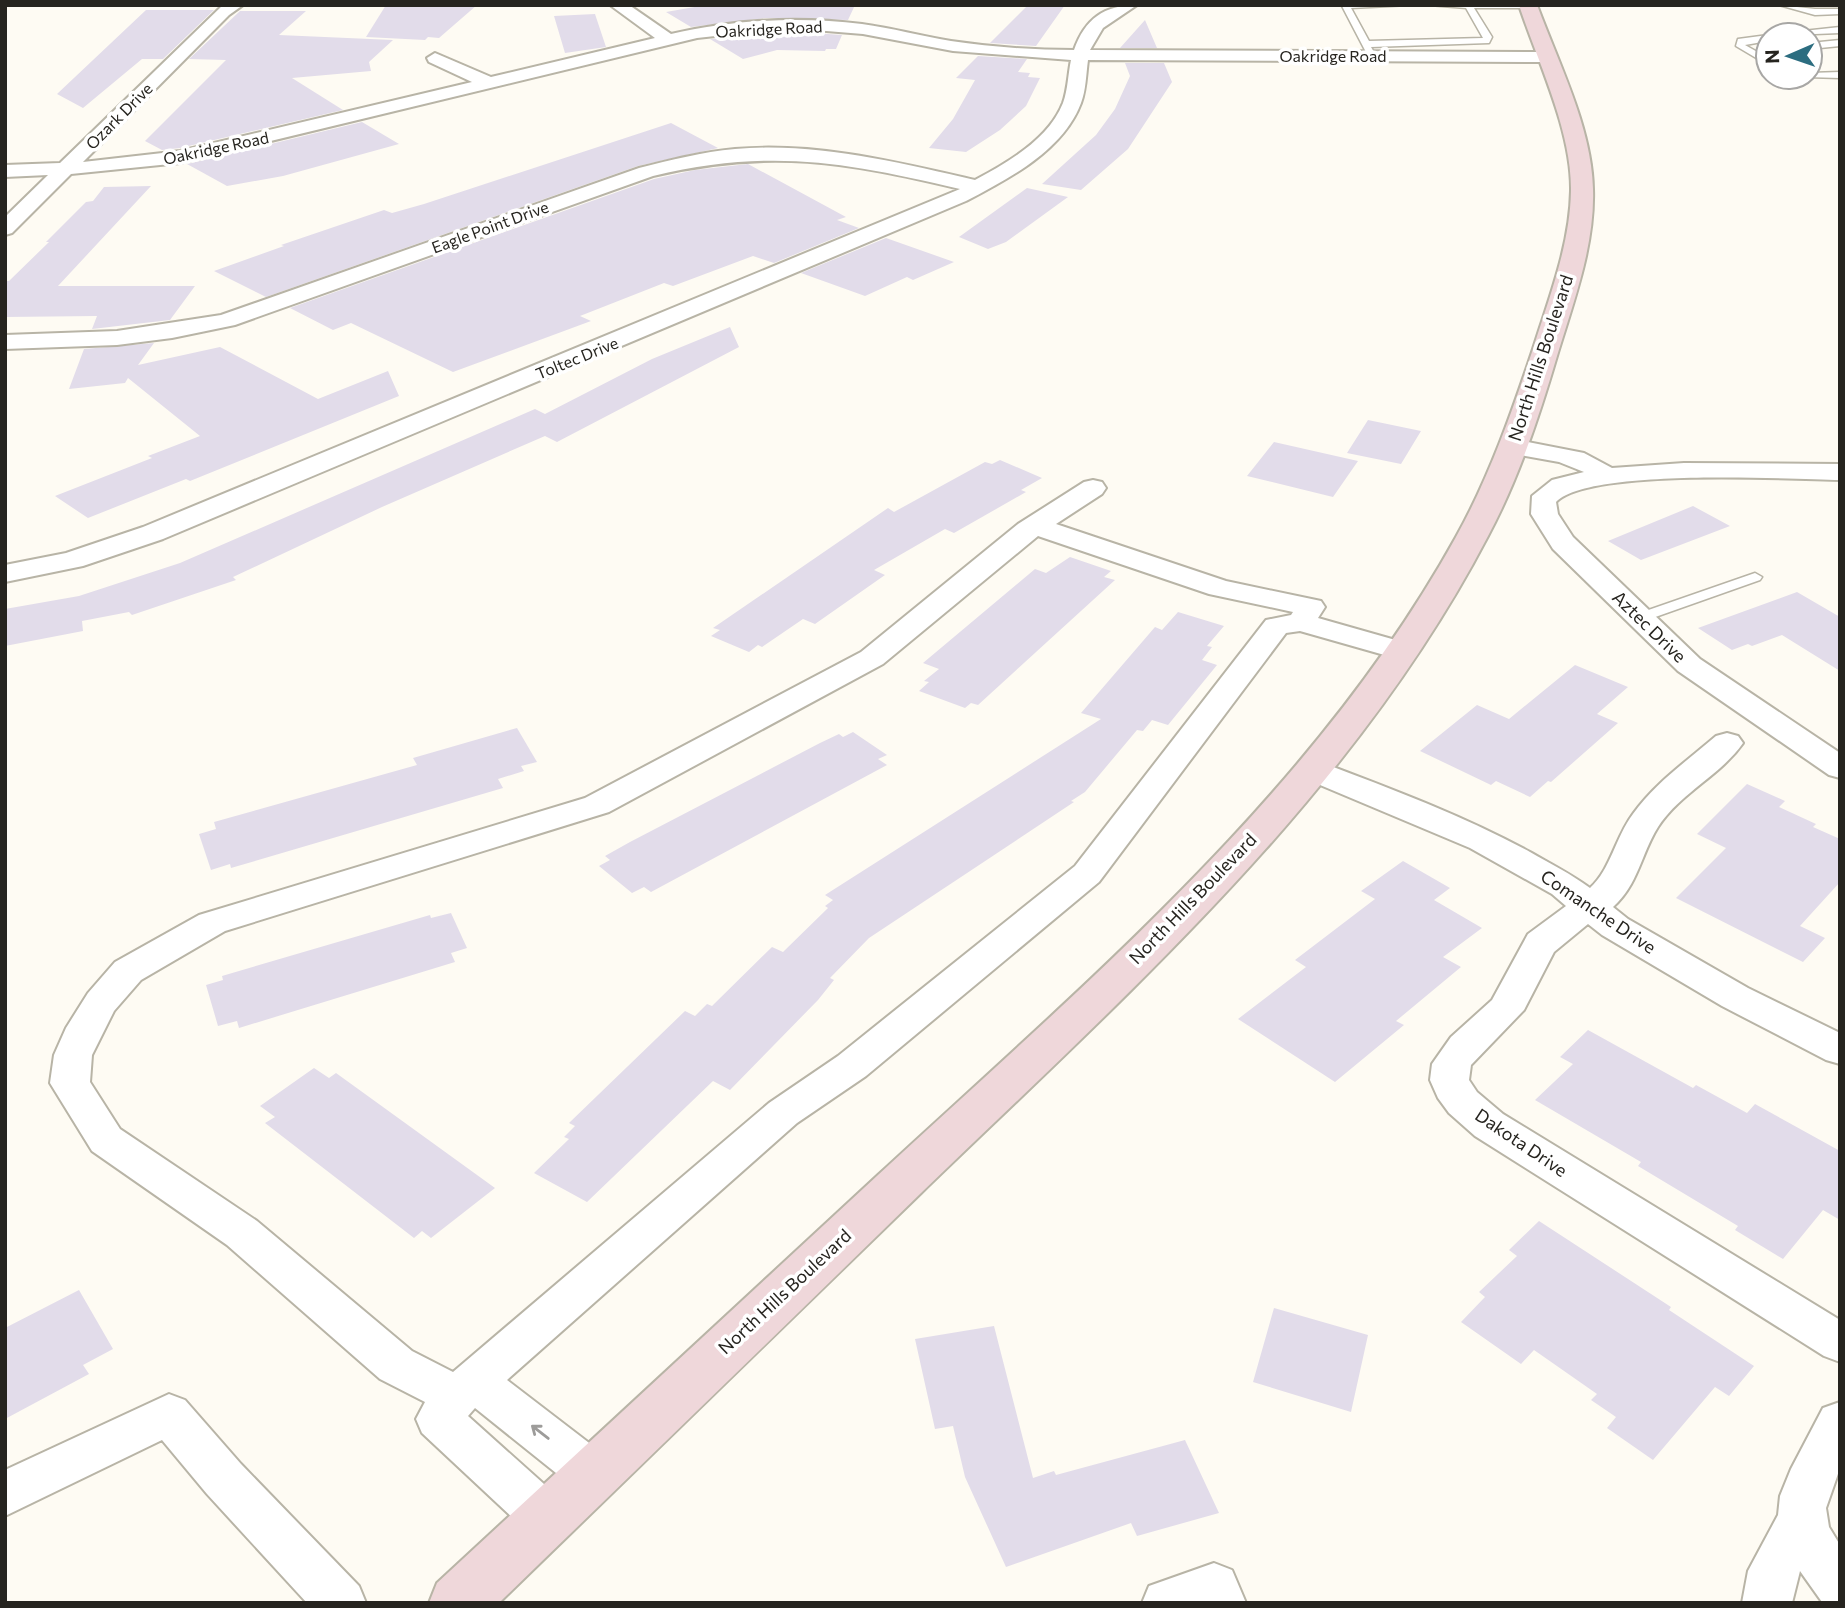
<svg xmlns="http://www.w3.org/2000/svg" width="1845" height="1608" viewBox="0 0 1845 1608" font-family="Commissioner,sans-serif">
	<rect width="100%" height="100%" fill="#fefbf3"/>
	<path fill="#e2dcea" d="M386,5H477L439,38L428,37L425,40L366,37Z
		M706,5H855L848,20L766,18L691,27L666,12Z
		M1028,5H1065L1036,46L990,43Z
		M146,10H214L163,59H142L83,108L57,94Z
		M240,11H306L279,35L393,40L369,62L371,71L292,78L343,110L180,148L162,150L145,141L226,60L189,59Z
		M595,14L606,47L565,53L554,16Z
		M1145,20L1157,48H1120Z
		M814,33L842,35L836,49H826L825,51L777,50L743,59L710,39L761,34Z
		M978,56L1027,59L1018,72L1030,73L1028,77L1040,78L1026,106L1000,130L966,152L929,148L953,119L975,80L956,78Z
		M1125,63H1164L1172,82L1128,149L1081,190L1042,184L1096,135L1115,109L1130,76Z
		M362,122L399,144L283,176L227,186L187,164Z
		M671,123L718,148L638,166L266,297L214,271L284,246L281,245L384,210L392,213L424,204Z
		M748,164L846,217L837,220L859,228L774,263L753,256L673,286L664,283L580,316L591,321L453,372L351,323L333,330L290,308L654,179L695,170Z
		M151,186L58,286H195L170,320L92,329L97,316L5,317V281H9L49,242H46L86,202L93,201L104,187Z
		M1027,188L1068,197L1006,242L988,249L959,237Z
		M886,238L954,262L913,280L907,277L865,296L801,273Z
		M730,327L739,347L557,442L545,436L382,507L233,577L236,580L132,615L129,612L82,621L83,631L5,646V609L79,596L180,563L535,409L545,414L652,359Z
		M154,343L138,365L220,347L318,399L388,371L399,396L190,481L186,479L88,518L55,496L152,458L148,456L200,436L128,378L125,383L69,389L84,349Z
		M1368,420L1421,431L1401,464L1347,453Z
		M1274,442L1358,461L1333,497L1247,476Z
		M1000,460L1042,478L1021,490L1026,492L954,533L945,529L874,570L885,575L815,624L803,619L762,647L758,645L749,652L711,636L720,630L713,628L888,508L894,512L985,462L992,464Z
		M1693,506L1730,526L1641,560L1608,541Z
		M1070,557L1111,571L1104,577L1115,580L978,705L971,703L965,708L919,691L929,682L924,681L939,669L923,663L1035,569L1046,573Z
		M1797,592L1840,617V671L1782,635L1752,646L1748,644L1732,650L1698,628Z
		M1178,612L1224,626L1207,646L1212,647L1202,660L1217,665L1168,725L1152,720L1143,731L1137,730L1085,792L1071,801L1074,802L869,938L830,978L834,980L818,1000L730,1090L713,1081L587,1202L534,1173L569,1139L564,1137L575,1126L569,1123L685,1011L695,1016L707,1004L712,1006L772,947L783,952L828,908L825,906L833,900L825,895L1101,719L1081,713L1155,627L1162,630Z
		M1575,665L1628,687L1597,714L1618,723L1551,782L1548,781L1530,797L1496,781L1491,785L1420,751L1477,705L1509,719Z
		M517,728L537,762L521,766L524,771L498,779L503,788L231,868L230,864L211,870L199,834L216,829L214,822L417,765L413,758Z
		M853,732L887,755L878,759L887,765L651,892L644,887L632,893L599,866L610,860L605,856L630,842L820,743L839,734L843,737Z
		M1747,784L1785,801L1779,807L1816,824L1813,827L1840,839V882L1800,926L1825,938L1803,962L1676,898L1726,848L1697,834Z
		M1403,861L1450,888L1434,900L1482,928L1443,957L1461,967L1396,1021L1404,1025L1335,1082L1238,1019L1306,967L1295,960L1375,899L1361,891Z
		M451,913L467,948L451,953L455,962L239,1028L237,1021L218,1026L206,985L223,980L222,976L430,915L431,918Z
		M1588,1030L1693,1088L1696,1085L1747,1113L1755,1104L1840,1151V1220L1823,1210L1783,1259L1735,1230L1738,1226L1638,1166L1641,1162L1535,1100L1573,1064L1560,1057Z
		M314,1068L329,1078L336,1073L495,1188L431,1238L422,1231L414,1238L265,1123L275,1117L260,1106Z
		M1539,1221L1671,1307L1669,1310L1754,1366L1729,1396L1715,1387L1653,1460L1607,1428L1616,1417L1591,1400L1597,1394L1534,1350L1521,1364L1461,1322L1485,1297L1479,1292L1517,1256L1509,1250Z
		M79,1290L113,1349L83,1365L89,1374L5,1419V1328Z
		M1274,1308L1368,1335L1351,1412L1253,1382Z
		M994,1326L1033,1478L1054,1471L1056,1475L1185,1440L1219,1513L1137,1536L1131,1523L1006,1567L965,1477L953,1426L935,1429L915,1339Z"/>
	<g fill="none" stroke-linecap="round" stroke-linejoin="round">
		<g stroke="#b8b4a6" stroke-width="3">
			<path id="lane" d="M1409,5L1351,8L1369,41L1483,38L1466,8L1429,5L1532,6L1528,8H1474L1492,37L1489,43L1371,47L1375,54L1371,57L1367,54L1342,6Z
				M1779,5L1815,9H1840V14L1815,15Z
				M1840,27V33L1790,35L1794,32Z
				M1768,35V41L1745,45L1768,58V65L1736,46L1738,39Z
				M1840,40V46L1810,49V43Z
				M1840,72V78L1806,77H1810V73Z
				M1755,573L1762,577L1760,580L1644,621H1634L1631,618L1634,615Z"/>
		</g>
		<g stroke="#b8b4a6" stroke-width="4">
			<path id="street" d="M223,5H243L229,15L83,162L180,151L472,82L429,62L427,58L435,53L491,77L655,38L610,5H629L671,34C732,20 799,16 862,24C892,28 921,36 951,41C991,47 1033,50 1074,50C1085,19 1104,5 1137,5L1103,28L1090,50L1545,52L1553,57L1545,62L1088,60C1086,75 1086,90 1081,103C1063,151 1008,179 966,201L163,539L83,566L5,582V565L66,553L143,527L960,189C846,162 769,148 653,176L235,325L172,338L117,345L5,349V335L117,331L221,315L639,168C671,160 702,152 735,149C816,142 896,162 975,180C1007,163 1049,139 1063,103C1068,89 1068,74 1071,60L953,51L863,34L814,30L761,31L697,38L180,163L71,174L12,233L5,235V217L48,175L5,177V165L60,163Z
				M1513,439L1584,453L1612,468L1684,463L1840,464V480C1787,479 1589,468 1556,502L1558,514L1573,537L1700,659L1840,753V778L1829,775L1678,671L1553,549L1531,514L1532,496L1552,480L1584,472L1559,462L1504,452L1500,447L1504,442Z
				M1093,480L1102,482L1106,488L1102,494L1056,524L1226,581L1321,601L1325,607L1318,618L1413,645L1417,651L1413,657L1402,660L1300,631L1286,633L1099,882L866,1076L797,1123L507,1380L610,1459L617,1474L610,1489L593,1495L576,1489L475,1408L468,1416L564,1502L571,1518L564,1534L547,1540L530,1534L422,1433L416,1419L425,1402L380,1379L227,1245L92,1151L50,1083L54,1055L66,1028L88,993L115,962L199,915L585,798L861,652L1018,524L1084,482ZM1038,536L1209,594L1293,612L1291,615L1266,620L1075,866L838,1056L769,1103L453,1372L412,1351L257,1221L120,1129L90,1082L92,1055L114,1011L141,980L225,931L609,812L883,664Z
				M1727,733L1738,736L1743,743C1720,776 1680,793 1658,827C1641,854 1638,885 1613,907L1628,919L1748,988L1840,1033V1064L1826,1060L1722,1006L1602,935L1588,924L1554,952L1524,1010L1471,1065L1469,1080L1477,1092L1503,1114L1840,1320V1362L1824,1356L1475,1136L1449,1113L1438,1098L1430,1080L1432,1064L1451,1037L1492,1000L1528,934L1566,906L1552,894L1470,848L1301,777L1296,770L1301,763L1312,760L1323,763C1394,790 1464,816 1530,852C1551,864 1571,874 1590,888C1611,869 1615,838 1633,814C1655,783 1687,761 1716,736Z
				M169,1394L185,1400L241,1464L359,1586L366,1603H307L207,1494L162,1440L5,1516V1470Z
				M1840,1402V1468L1826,1508L1829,1527L1840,1545V1603L1822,1602L1800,1571L1792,1603H1742L1748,1571L1778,1515L1780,1496L1791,1469L1823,1408Z
				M1214,1563L1232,1570L1246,1603H1142L1149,1586Z"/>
		</g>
		<g stroke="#b8b4a6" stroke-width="4">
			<path id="secondary" d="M1519,5H1537C1558,62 1592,128 1593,189C1595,246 1573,303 1557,356C1539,417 1518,480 1488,536C1353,795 1128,993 921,1193C781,1330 640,1466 499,1603H429L437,1583C584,1447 731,1311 878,1175C1088,981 1316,790 1456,537C1489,478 1512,412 1533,349C1549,298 1570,245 1571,191C1572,131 1538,62 1519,5Z"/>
		</g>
		<use href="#lane" fill="#fff" fill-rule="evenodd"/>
		<use href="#street" fill="#fff" fill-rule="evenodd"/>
		<use href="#secondary" fill="#efd7da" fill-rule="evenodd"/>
	</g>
	<defs><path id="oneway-shaft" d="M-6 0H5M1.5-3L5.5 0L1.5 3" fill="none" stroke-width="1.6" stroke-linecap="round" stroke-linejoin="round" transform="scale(1.75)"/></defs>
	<use stroke="#9d9c9a" href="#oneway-shaft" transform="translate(540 1432) rotate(-142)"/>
	<g text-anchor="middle" stroke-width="7" stroke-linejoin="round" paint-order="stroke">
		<g font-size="16" fill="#26241f" stroke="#fff">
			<text transform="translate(769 29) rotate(-3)" y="6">Oakridge Road</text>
			<text x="1333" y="62">Oakridge Road</text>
			<text transform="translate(119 116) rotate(-45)" y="6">Ozark Drive</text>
			<text transform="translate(216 148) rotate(-12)" y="6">Oakridge Road</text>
			<text transform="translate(490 227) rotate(-20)" y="6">Eagle Point Drive</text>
			<text transform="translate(577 358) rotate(-22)" y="6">Toltec Drive</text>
		</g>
		<g font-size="18" fill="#26241f" stroke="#fff">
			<text transform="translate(1541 358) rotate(-72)" y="6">North Hills Boulevard</text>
			<text transform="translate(1649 627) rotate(44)" y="6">Aztec Drive</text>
			<text transform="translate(1193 899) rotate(-46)" y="6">North Hills Boulevard</text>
			<text transform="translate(1598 912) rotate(34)" y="6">Comanche Drive</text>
			<text transform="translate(1521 1143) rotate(34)" y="6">Dakota Drive</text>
			<text transform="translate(785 1292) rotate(-43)" y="6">North Hills Boulevard</text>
		</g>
	</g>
	<rect width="1845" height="1608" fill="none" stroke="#26241f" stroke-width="14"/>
	<g transform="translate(1789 56) rotate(268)"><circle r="33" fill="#ffffff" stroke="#a8a7a5" stroke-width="2"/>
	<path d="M0-5L12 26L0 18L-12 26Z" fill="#2c6d80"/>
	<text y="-10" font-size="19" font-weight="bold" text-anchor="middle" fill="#26241f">N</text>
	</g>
</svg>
